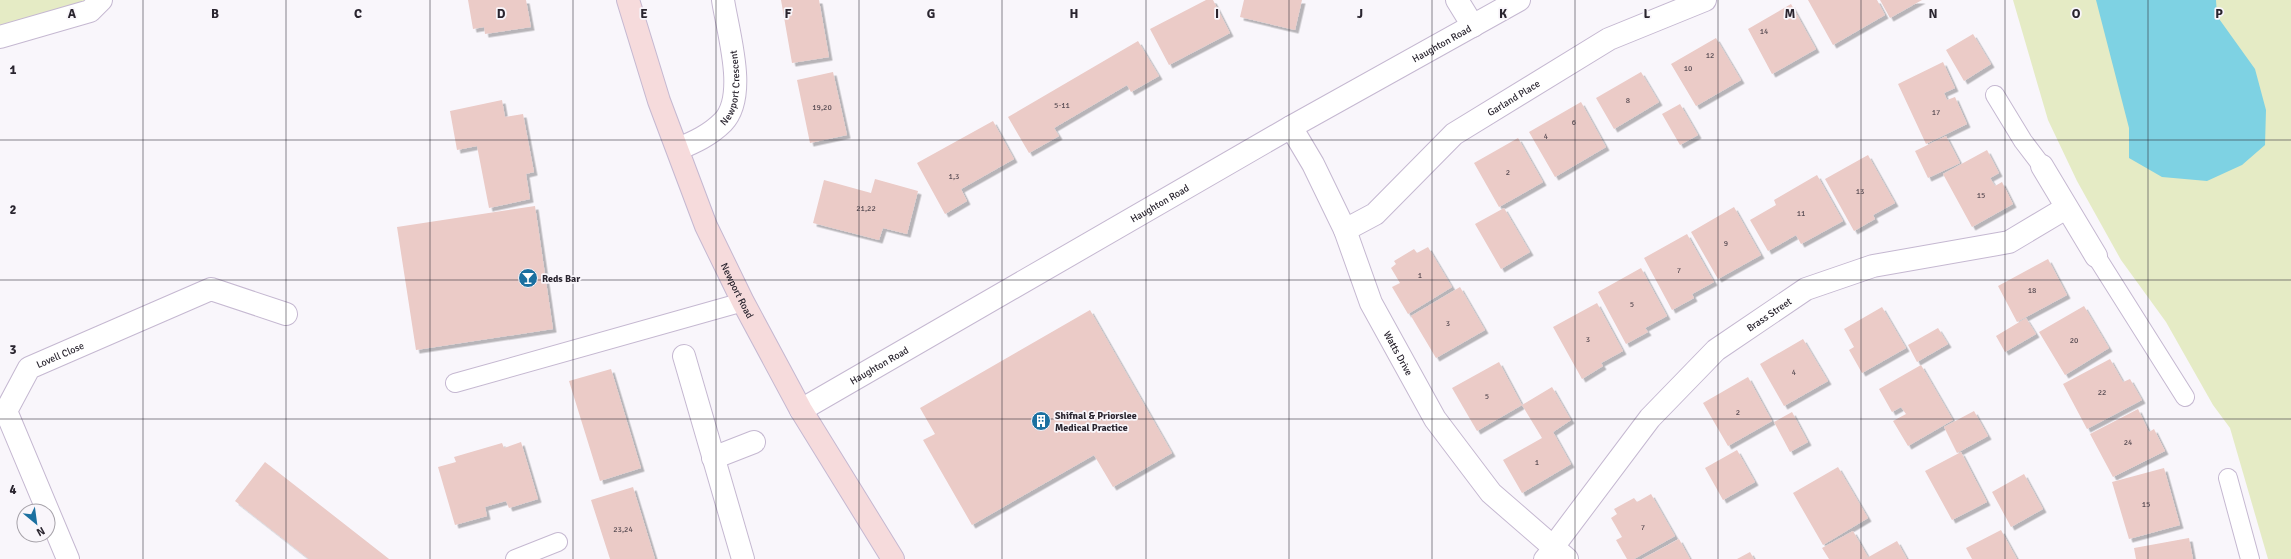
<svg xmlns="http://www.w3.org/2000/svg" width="2291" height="559" viewBox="0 0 2291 559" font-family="Signika,sans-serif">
	<defs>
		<filter id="shadow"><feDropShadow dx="3.5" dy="3.5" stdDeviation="0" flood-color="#0004"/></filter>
	</defs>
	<rect width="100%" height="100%" fill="#f9f6fb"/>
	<path fill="#e5ebc5" d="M0,0H101L0,37Z
		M2013,0H2291V559H2268L2230,428L2213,405L2166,322L2121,260L2077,181L2048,120Z"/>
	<path fill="#7ed2e3" d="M2096,0H2216L2217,16L2255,69L2266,110L2265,145L2242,165L2207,181L2162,177L2129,158V128Z"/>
	<path fill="#ebcbc7" filter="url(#shadow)" d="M468,0H526L531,27L485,34L484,27L473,29Z
		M781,0H819L829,57L792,63Z
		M1206,0H1213L1230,33L1169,65L1150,29Z
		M1244,0H1302L1295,30L1240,17Z
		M1808,0H1877L1885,15L1833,45Z
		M1880,0H1922L1890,18Z
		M1791,4L1816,49L1772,74L1748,29Z
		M1973,34L1991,64L1964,81L1946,50Z
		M1716,38L1741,80L1696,106L1671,64Z
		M1138,41L1159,76L1131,92L1127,85L1054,128L1059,136L1029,153L1008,117Z
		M1943,62L1955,88L1944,93L1947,100L1955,97L1967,124L1926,144L1898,84Z
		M833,72L847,135L810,143L797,80Z
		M1641,72L1659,102L1614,129L1596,98Z
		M502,100L505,117L523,114L534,172L526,174L530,199L489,208L477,146L457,150L450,111Z
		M1581,102L1606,147L1555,177L1529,132Z
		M1680,104L1698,135L1680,145L1662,114Z
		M993,121L1014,159L961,189L967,201L945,214L917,163Z
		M1946,136L1960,163L1928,178L1915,151Z
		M1518,138L1543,182L1499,207L1474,163Z
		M1987,150L1999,173L1990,178L1995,186L2002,182L2013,204L1972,227L1943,174Z
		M1868,155L1895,203L1873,215L1875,219L1854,231L1825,179Z
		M1817,175L1843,221L1801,244L1796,235L1768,251L1750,220L1776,205L1774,200Z
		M875,179L918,191L907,234L883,228L879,240L813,223L824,180L871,193Z
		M535,206L553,329L416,350L397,227Z
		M1734,207L1761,255L1718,279L1691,232Z
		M1504,208L1530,252L1501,269L1475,224Z
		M1687,234L1714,282L1692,294L1694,298L1672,310L1644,258Z
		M1428,247L1452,287L1408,314L1392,287L1400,283L1391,268L1396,264L1394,261L1414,249L1417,253Z
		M2048,259L2067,295L2017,322L1998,286Z
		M1641,268L1667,316L1645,328L1648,332L1626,344L1598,292Z
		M1460,287L1485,330L1436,358L1411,316Z
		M1597,303L1623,351L1601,363L1603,366L1582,379L1553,327Z
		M2084,306L2109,348L2065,375L2039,332Z
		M1882,307L1906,348L1862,373L1849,350L1854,347L1844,329Z
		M1090,310L1172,453L1113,487L1094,455L972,525L923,440L935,434L920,408Z
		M2026,318L2036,334L2005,352L1996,336Z
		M1938,328L1948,344L1917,362L1908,345Z
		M1803,339L1828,381L1784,406L1760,364Z
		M2110,359L2123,382L2130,379L2142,400L2087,429L2063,384Z
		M1499,362L1522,405L1477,431L1452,388Z
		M1921,365L1953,420L1908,446L1893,421L1906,414L1901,407L1892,412L1879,389Z
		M611,369L641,468L600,481L569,381Z
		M1748,377L1772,421L1728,446L1703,403Z
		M1552,387L1571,420L1553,432L1571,464L1522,493L1503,460L1542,438L1522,405Z
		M2138,409L2149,432L2154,429L2165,451L2113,477L2090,434Z
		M1974,411L1988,436L1957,453L1944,427Z
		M1792,412L1808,442L1790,452L1774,422Z
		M521,442L538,499L509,508L506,501L485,507L487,516L455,525L438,467L456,462L454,457L502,443L504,448Z
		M1737,450L1755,482L1723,500L1705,468Z
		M1961,452L1987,502L1952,520L1925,471Z
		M265,462L389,559H309L235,501Z
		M1838,467L1868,518L1823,545L1793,493Z
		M2164,468L2180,525L2129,539L2112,482Z
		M2024,474L2043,509L2011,527L1992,492Z
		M633,487L655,559H610L591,500Z
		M1651,494L1675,536L1634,559H1627L1616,540L1622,537L1611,518L1617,514L1614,509L1634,498L1637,502Z
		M2001,530L2017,559H1972L1966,548Z
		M1853,531L1868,557L1864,559H1829L1822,548Z
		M2189,538L2193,559H2136L2134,548Z
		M1679,539L1690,559H1642Z
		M1897,541L1907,559H1865Z
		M1750,552L1754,559H1737Z"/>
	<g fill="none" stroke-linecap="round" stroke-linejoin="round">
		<g stroke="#c5b8d1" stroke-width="20">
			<path id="lane" d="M1995,95L2023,141L2042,166
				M2096,256L2185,397
				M455,383L743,302
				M2228,478L2250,559
				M515,559L558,542
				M1543,559L1553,547"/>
		</g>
		<g stroke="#c5b8d1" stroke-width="24">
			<g id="street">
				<path d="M1457,0L1473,26"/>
				<path d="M0,37L90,11L101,0"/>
				<path id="s1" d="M1291,127L1313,164L1345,230L1371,303L1435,419L1491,493L1567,559"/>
				<path id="s2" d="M678,149C695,142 710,135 723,122C748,96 728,33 723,0"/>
				<path d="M2042,166L2096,256"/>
				<path id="s3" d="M1345,230L1375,214L1454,134L1609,39L1705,0"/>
				<path d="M684,356L743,559"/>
				<path id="s4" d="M801,410L1291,127L1519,0"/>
				<path d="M713,458L754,442"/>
				<path id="s5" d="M1553,547L1650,418L1716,350L1806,289L1873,266L2009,242L2066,208"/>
				<path id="s6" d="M68,559L6,411L29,368L211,289L286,314"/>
			</g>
		</g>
		<g stroke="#c5b8d1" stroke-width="24">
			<g id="secondary">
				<path id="s7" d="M628,0L659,101L706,226L743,302L801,410L893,559"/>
			</g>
		</g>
		<use href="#lane" stroke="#fff" stroke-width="18"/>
		<use href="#street" stroke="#fff" stroke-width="22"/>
		<use href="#secondary" stroke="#f6dbdc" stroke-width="22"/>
	</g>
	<path fill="none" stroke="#2a252f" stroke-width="1" stroke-opacity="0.55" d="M143,0V559M286,0V559M430,0V559M573,0V559M716,0V559M859,0V559M1002,0V559M1146,0V559M1289,0V559M1432,0V559M1575,0V559M1718,0V559M1861,0V559M2005,0V559M2148,0V559M0,140H2291M0,280H2291M0,419H2291"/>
	<defs>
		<g id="bar-disc" transform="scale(1)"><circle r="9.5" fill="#1b70a0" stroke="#f9f6fb"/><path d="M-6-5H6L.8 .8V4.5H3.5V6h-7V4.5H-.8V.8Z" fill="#fff"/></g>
		<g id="building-disc" transform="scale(1)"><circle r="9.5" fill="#1b70a0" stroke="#f9f6fb"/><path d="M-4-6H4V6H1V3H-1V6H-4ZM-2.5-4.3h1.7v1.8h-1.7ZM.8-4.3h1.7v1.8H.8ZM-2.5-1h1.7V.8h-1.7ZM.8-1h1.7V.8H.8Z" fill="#fff"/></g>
	</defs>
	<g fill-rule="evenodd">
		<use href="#bar-disc" x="528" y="278"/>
		<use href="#building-disc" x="1041" y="421"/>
	</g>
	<g text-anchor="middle" stroke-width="3.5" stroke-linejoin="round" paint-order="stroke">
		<g font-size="8" fill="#5a4e55">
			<text x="1764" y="34">14</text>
			<text x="1710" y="58">12</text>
			<text x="1688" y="71">10</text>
			<text x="1628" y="103">8</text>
			<text x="1062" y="108">5-11</text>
			<text x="822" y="110">19,20</text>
			<text x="1936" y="115">17</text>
			<text x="1574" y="125">6</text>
			<text x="1546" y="139">4</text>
			<text x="1508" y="175">2</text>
			<text x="954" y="179">1,3</text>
			<text x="1860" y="194">13</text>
			<text x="1981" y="198">15</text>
			<text x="866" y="211">21,22</text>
			<text x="1801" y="216">11</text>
			<text x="1726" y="246">9</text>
			<text x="1679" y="273">7</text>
			<text x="1420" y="278">1</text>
			<text x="2032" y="293">18</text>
			<text x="1632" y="307">5</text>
			<text x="1448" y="326">3</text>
			<text x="1588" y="342">3</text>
			<text x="2074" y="343">20</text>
			<text x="1794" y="375">4</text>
			<text x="2102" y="395">22</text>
			<text x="1487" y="399">5</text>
			<text x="1738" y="415">2</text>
			<text x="2128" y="445">24</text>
			<text x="1537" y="465">1</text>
			<text x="2146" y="507">15</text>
			<text x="1643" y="530">7</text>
			<text x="623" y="532">23,24</text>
		</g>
		<g font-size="10" fill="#2a252f" stroke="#f9f6fb">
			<text dy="4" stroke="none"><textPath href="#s4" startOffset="738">Haughton Road</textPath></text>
			<text dy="4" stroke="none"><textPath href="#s2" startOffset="89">Newport Crescent</textPath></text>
			<text dy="4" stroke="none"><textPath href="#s3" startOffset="216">Garland Place</textPath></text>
			<text dy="4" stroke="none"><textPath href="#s4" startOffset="414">Haughton Road</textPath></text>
			<text dy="4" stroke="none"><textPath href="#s7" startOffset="311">Newport Road</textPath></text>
			<text dy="4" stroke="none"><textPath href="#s5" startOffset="320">Brass Street</textPath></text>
			<text dy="4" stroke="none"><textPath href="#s1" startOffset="251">Watts Drive</textPath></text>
			<text dy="4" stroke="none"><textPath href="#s6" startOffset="243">Lovell Close</textPath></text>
			<text dy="4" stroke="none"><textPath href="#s4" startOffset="90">Haughton Road</textPath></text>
		</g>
		<g font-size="10" font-weight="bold" fill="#2a252f" stroke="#f9f6fb" text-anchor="start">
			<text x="542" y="282">Reds Bar</text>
			<text x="1055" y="419">Shifnal &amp; Priorslee<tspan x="1055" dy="12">Medical Practice</tspan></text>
		</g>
	</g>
	<g font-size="13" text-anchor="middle" font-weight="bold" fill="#2a252f" stroke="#f9f6fb" stroke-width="3.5" stroke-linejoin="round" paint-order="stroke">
		<text x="72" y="18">A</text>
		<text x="215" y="18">B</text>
		<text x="358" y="18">C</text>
		<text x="501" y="18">D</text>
		<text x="644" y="18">E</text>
		<text x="788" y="18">F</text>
		<text x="931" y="18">G</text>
		<text x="1074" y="18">H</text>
		<text x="1217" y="18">I</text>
		<text x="1360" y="18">J</text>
		<text x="1503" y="18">K</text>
		<text x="1647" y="18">L</text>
		<text x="1790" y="18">M</text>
		<text x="1933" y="18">N</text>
		<text x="2076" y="18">O</text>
		<text x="2219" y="18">P</text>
		<text x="13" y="74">1</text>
		<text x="13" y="214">2</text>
		<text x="13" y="354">3</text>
		<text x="13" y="494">4</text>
	</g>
	<g transform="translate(36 523) rotate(151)"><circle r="19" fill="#f9f6fb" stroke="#a6a2a9"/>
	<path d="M0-3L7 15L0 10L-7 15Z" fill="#1b70a0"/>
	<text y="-6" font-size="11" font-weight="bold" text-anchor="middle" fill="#2a252f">N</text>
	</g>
</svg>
